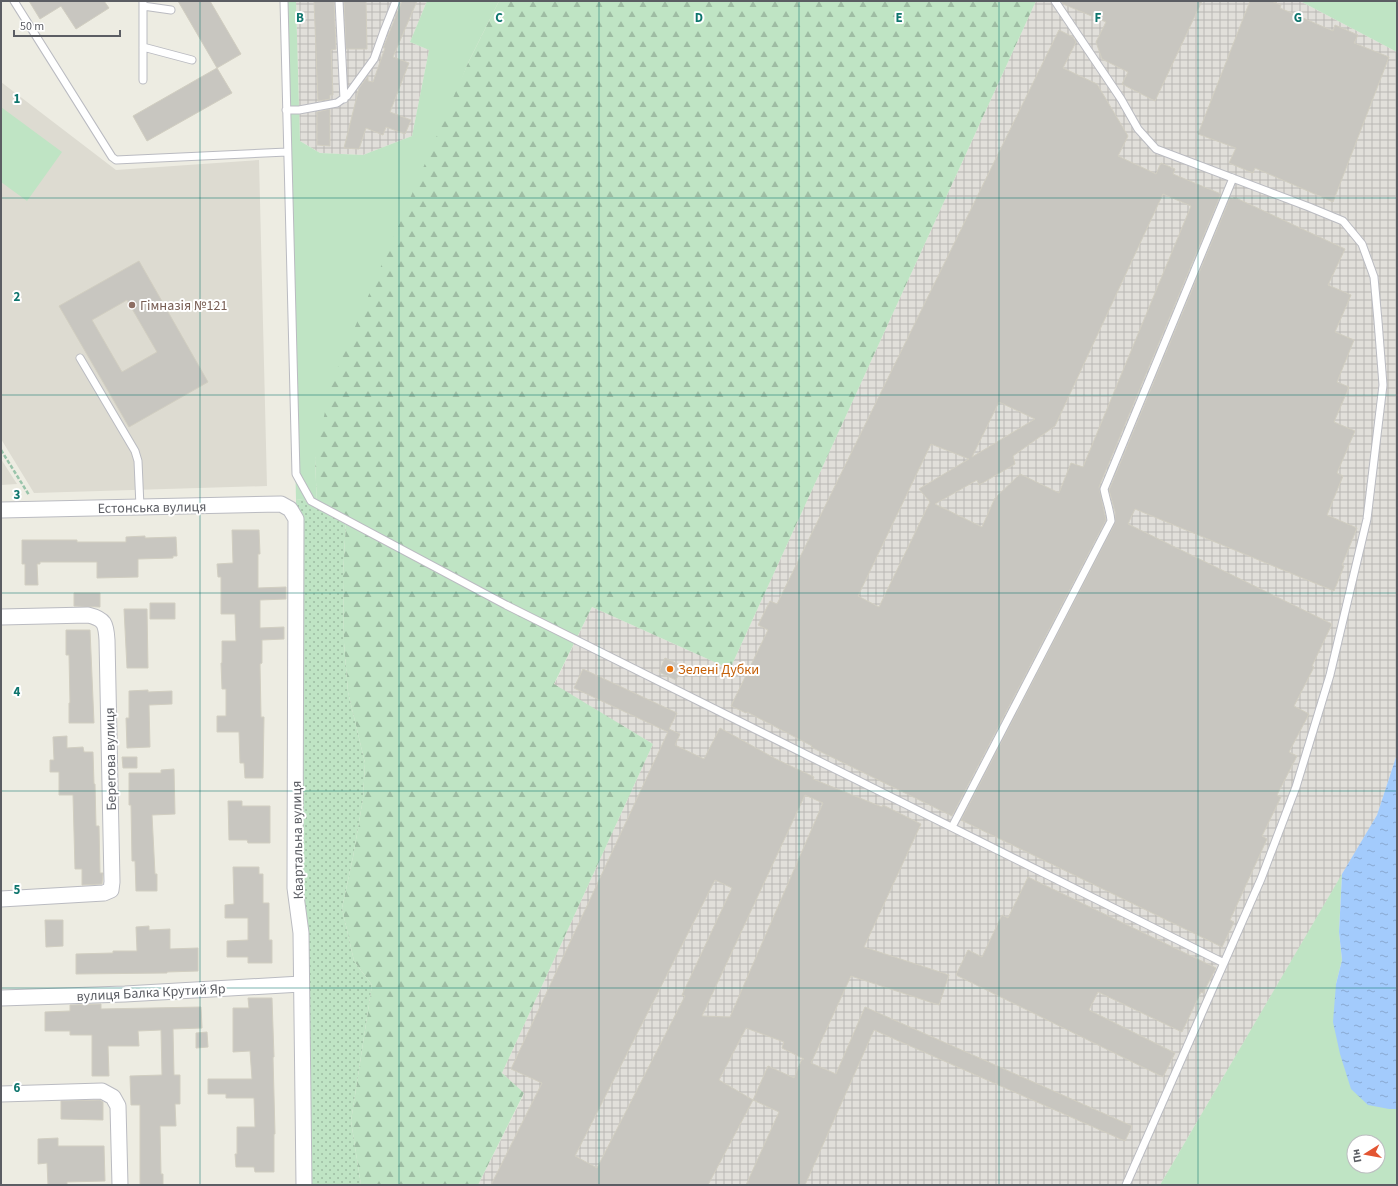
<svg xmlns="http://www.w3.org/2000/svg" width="1398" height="1186" viewBox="0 0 1398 1186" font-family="'Source Sans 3',sans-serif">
	<defs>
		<pattern id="industrial-grid" width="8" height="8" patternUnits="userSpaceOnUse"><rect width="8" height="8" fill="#e1dfda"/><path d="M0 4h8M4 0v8" fill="none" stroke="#b9b8b4"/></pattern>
		<pattern id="forest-firs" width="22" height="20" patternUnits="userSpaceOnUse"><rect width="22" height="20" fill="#bfe4c4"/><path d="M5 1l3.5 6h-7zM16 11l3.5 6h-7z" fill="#9ebca3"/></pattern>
		<pattern id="park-dots" width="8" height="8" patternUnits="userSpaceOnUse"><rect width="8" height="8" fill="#bfe4c4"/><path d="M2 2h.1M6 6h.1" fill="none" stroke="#9ebca3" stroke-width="1.8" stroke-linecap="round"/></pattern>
		<pattern id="water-ripples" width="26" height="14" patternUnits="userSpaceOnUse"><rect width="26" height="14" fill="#a3cbfc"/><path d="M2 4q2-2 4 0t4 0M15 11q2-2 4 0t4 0" fill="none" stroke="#88a8d0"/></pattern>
	</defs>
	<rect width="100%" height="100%" fill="#edece2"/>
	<path fill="url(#industrial-grid)" d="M296,1H427L410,42L429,50L412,136L363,155L320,153L300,141Z
		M1036,1H1300L1397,52V754L1377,815L1160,1185H478L524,1094L502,1073L653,744L554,685L592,607L730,669Z"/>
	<path fill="#dddbd1" d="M1,82L116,170L259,160L267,486L34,493L1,439Z
		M1,459L17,484L1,485Z"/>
	<path fill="#bfe4c4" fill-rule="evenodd" d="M284,1H296L300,141L320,153L363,155L412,136L429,50L410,42L427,1H499L468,63L315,459L317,505L311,501L296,499Z
		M1300,1H1397V52Z
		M1,107L62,152L27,201L1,182Z
		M1342,874L1339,932L1342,960L1336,984L1389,1109H1397V1185H1160ZM1354,1142H1378V1166H1354Z"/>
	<path fill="url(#forest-firs)" d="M499,1H1036L730,669L592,607L554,684L653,744L502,1073L524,1093L478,1185H361L351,1121L372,985L354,961L342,908L353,857L363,799L365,763L348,692L344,643L343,576L346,520L317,505L315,459L331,383L468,63Z"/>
	<path fill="url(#park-dots)" d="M296,499L311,501L346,520L343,576L344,643L348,692L365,763L363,799L353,857L342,908L354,961L372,985L351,1121L361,1185H304L295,888Z"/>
	<path fill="url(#water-ripples)" d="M1397,754V1109H1389L1368,1105L1351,1089L1340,1054L1333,1022L1336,984L1342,960L1339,932L1342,874L1377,815Z"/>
	<path fill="#c8c6c0" stroke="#d1cec1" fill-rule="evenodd" d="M29,1H104L109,8L76,29L61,6L40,19Z
		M178,1H210L241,54L217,68Z
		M314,1H334L336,49L331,50L333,95H330V99L318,101Z
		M344,1H366L367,49H346Z
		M402,1H417L393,57L409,63L390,112L411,120L405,134L386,127L383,135L366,128L359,149L344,148L359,88L368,76V81L373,82L385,48H383L389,33Z
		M1061,1H1202L1155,101L1122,84L1128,72L1102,59L1096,42L1106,22L1063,4Z
		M1250,1H1271L1281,5L1280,8L1333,31L1335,25L1358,35L1354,43L1389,57L1333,202L1255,168L1253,173L1229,163L1236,148L1198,134Z
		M1059,30L1073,37L1076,42L1063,68L1097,84L1128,136L1118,156L1156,174L1161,163L1175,169L1173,174L1221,194L1099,487L1106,520L952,816L811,747L812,746L747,712L746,713L731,706L768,630L758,625L770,601L777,604ZM1163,194L1191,206L1083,467L1071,463L1059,493L1020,474L995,498L982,527L935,504L977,480L979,485L1015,464L1013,456L1055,426ZM999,402L1035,419L972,457ZM931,444L969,459L919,489L930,502L879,607L858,596Z
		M217,68L232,93L147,141L133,116Z
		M330,109V146L317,145V112Z
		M1234,197L1345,249L1328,285L1351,295L1335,332L1354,340L1337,382L1349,387L1334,422L1355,431L1337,473L1343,476L1327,515L1357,528L1342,565L1344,566L1334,591L1135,509L1128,524L1332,624L1312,666L1314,667L1294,706L1309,714L1289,752L1297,756L1277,795L1281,797L1262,836L1267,839L1230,920L1234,922L1222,947L961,820L1115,523V512L1109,490L1230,198L1233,199Z
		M139,261L208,382L129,427L59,306ZM127,300L157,352L122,372L92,320Z
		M232,530H259L260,554H258V588L286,587V599L260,600V628L284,627V639L262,640V663L260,664L261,717H264L263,778H245L244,763H240L239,732H217V716H226V689H222L221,663H222V641H236L235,614H221V577H218L217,564L233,563Z
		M145,536V538L176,537L177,556H173V558L138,559V577L97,578V562H40V564H37L38,585H25V564H22V540H77V542H126V537Z
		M74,593H100V607L74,606Z
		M150,603H175V619H150Z
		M124,609H147L148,668H127Z
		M66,630H90L94,723H69V703H70L69,655H66Z
		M665,658L682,666L676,680L659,672Z
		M583,669L677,713L669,729L680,734L675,745L704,759L720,728L776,759L814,777L813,779L882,807L883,805L921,824L864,947L949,975L939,1005L851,976L811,1063L836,1074L865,1007L1132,1126L1125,1141L874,1030L805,1185H746L779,1112L753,1100L708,1185H491L542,1083L511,1069L668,732L574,688ZM805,795L823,803L730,1017L702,1016ZM715,880L732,888L682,995L685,996L597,1168L575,1156ZM746,1028L784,1042L782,1048L804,1059H802L794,1078L768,1066L753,1100L719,1080Z
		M148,690V692L172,691V704L149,705L150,747L127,748L126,718H129V691Z
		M67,736V748L83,747L84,752H93L94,784H95L96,826H99L100,873H103L102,884L82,885V869H75L73,795H59V772H50V760H54L53,737Z
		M122,757H137V768H123Z
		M174,769L175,814L152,815L155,874H157V891H136L135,861H132L131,805H129V773H161V770Z
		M228,801H242V806H270V843H248L247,840H229Z
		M233,867H259V874H263V903H269V940H272V963H248V957H227V941L248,940V918H225V905L234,904Z
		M1028,877L1216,968L1203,993L1201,992L1182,1032L1098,992L1089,1010L1175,1053L1163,1077L956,975L968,950L982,957L1002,915L1008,918Z
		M45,920H63V946L46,947Z
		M149,926V930L170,929V949L198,948V971L167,972V973L76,974V954L113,953V951H137L136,927Z
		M248,998H272L274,1057H273L275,1134H274V1172H255L254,1167H236L235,1154H237V1127H255L254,1098H226V1094H208V1079H252L250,1051L233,1052V1008H249Z
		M101,1004V1009L201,1007L202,1028L173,1029L174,1075H180V1104H175L176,1126H160L161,1174H163V1185H140V1105H131L130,1076L162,1075L161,1030L138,1031L139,1046H108L109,1076H92V1035H70V1031H45V1012L70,1011V1005Z
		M207,1032L208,1047L196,1048V1033Z
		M100,1100L103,1102V1120L61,1119V1101Z
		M58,1138V1146H104L105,1181L67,1182V1185H48L47,1163L38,1164V1139Z"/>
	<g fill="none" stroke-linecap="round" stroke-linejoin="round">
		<g stroke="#babbc1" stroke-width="9">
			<path id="lane" d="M14,1L112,157L116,160L287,152
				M143,1V80
				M284,1L296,474L311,501L506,605L1224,963
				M339,1L344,99
				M1055,1L1121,99L1138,129L1156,149L1309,207L1343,221L1362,244L1374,277L1378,321L1383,385L1367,519L1330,675L1296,787L1261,879L1126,1185
				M143,6L171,10
				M143,47L192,60
				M286,110H299L337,103L347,96L374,59L384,31L396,1
				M80,358L135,451L138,461L140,507
				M952,827L1111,521C1110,510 1106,500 1104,489L1233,178"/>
		</g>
		<g stroke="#babbc1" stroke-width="17">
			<path id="street" d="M1,510L281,504L290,509L296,519L295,888L301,933L304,1185
				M1,617L88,615C105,619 106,624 107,640L112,882L111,890L104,893L1,899
				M1,998L125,994L301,984
				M1,1094L102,1091L113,1097L118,1106L120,1185"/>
		</g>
		<path stroke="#99c4aa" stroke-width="2.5" stroke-dasharray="4 2" stroke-linecap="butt" d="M1,450L29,495"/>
		<use href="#lane" stroke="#fff" stroke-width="7"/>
		<use href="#street" stroke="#fff" stroke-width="15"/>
	</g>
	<path fill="none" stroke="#0f766e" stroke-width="1" stroke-opacity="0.55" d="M200,1V1185M399,1V1185M599,1V1185M799,1V1185M999,1V1185M1198,1V1185M1,198H1397M1,395H1397M1,593H1397M1,791H1397M1,988H1397"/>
	<circle fill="#8d6e63" stroke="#fff" stroke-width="1.5" cx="132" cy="305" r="4"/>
	<circle fill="#e8710a" stroke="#fff" stroke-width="1.5" cx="670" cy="669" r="4"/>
	<g text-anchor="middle" stroke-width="4" stroke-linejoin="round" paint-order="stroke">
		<g font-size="14" fill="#785e54" stroke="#fff" text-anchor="start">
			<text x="140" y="310">Гімназія №121</text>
		</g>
		<g font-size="14" fill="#5b5d63" stroke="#fff">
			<text transform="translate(152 507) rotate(-1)" y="5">Естонська вулиця</text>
			<text transform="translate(110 759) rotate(-91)" y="5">Берегова вулиця</text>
			<text transform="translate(297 840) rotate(-91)" y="5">Квартальна вулиця</text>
			<text transform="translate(151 992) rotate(-3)" y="5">вулиця Балка Крутий Яр</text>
		</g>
		<g font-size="14" fill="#c56008" stroke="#fff" text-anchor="start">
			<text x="678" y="674">Зелені Дубки</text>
		</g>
	</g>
	<g font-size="13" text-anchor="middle" font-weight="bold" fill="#0f766e" stroke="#fff" stroke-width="4" stroke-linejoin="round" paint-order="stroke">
		<text x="300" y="22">B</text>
		<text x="499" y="22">C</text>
		<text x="699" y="22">D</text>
		<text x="899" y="22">E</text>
		<text x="1098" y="22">F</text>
		<text x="1298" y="22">G</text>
		<text x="17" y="103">1</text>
		<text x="17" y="301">2</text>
		<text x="17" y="499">3</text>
		<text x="17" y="696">4</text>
		<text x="17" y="894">5</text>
		<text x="17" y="1092">6</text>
	</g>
	<rect width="1398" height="1186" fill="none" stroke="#5b5d63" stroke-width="4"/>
	<g transform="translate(1366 1154) rotate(259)"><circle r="19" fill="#ffffff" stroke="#bdbec1"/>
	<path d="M0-3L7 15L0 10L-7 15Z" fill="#e35532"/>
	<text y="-6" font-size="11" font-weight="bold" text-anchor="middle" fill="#5b5d63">Пн</text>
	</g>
	<path d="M14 30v6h106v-6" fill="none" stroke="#5b5d63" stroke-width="2"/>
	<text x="20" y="30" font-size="12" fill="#5b5d63" stroke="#ffffff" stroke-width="3" paint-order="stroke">50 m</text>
</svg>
